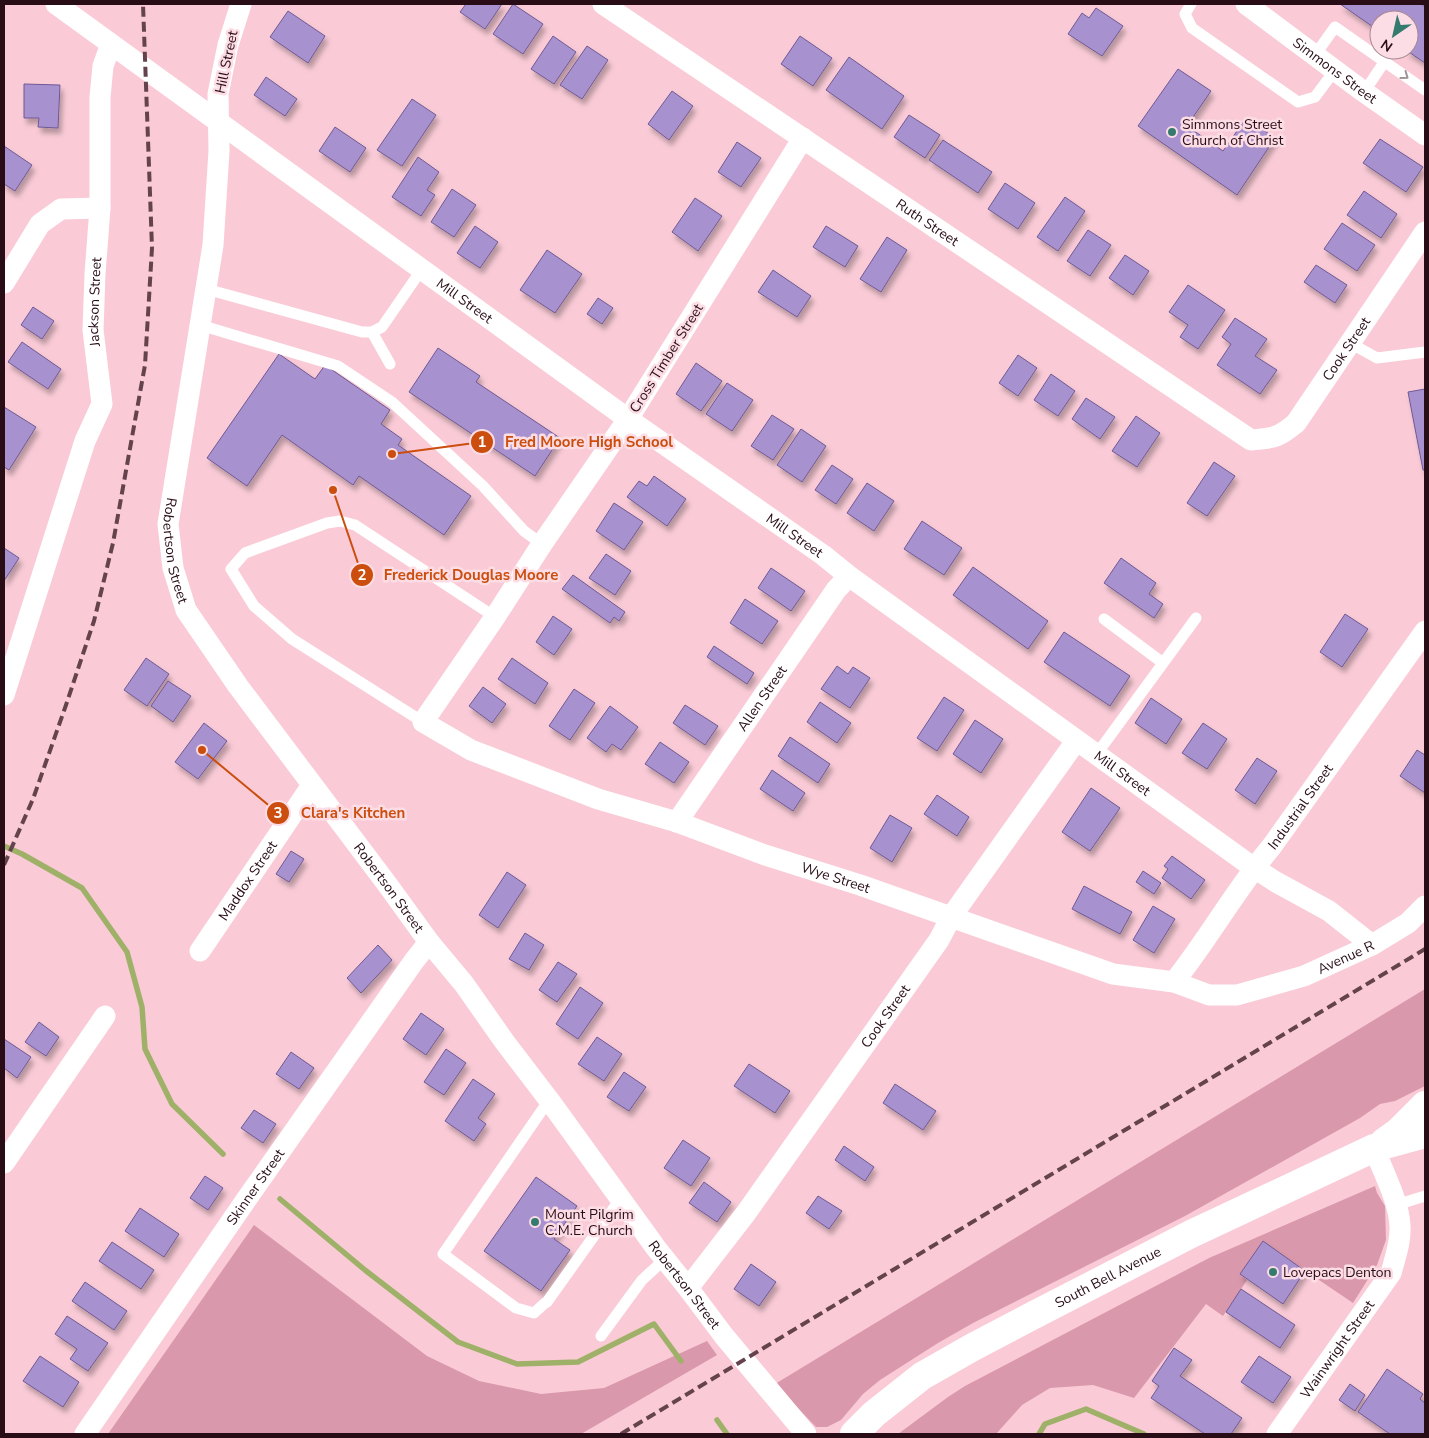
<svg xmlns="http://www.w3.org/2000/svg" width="1429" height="1438" viewBox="0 0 1429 1438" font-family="'Nunito Sans',sans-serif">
	<defs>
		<filter id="shadow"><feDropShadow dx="3" dy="5.5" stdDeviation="2.5" flood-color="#0004"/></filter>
	</defs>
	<rect width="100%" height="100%" fill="#facbd7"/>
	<path fill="#d998ab" d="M1425,989V1086L1395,1101L1380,1104L1360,1118L1185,1216L973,1323L938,1343L880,1380L863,1394L841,1420L827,1427H816L775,1384Z
		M1375,1186L1377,1193L1385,1206L1386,1240L1377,1265L1353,1303L1263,1242L1240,1274L1247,1280L1223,1316L1206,1304L1134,1398L1093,1385L1050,1388L1022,1405L996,1434H898L948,1397L965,1386L1209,1258Z
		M254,1225L427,1356L479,1381L541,1394L604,1388L707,1341L717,1355L581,1434H108Z"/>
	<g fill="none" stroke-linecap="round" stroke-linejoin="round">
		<path stroke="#9fb168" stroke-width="5.5" d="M4,846L22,854L82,888L127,952L142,1007L145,1049L172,1104L223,1154
			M280,1199L365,1270L458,1342L517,1364L578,1362L654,1324L681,1361
			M717,1420L727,1434
			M1039,1434L1045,1424L1086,1409L1144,1434"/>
	</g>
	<path fill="#a791cf" stroke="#6f5993" filter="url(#shadow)" d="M466,4H502L485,29L460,12Z
		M513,4L543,24L523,54L493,34Z
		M1340,4H1421L1425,7V63L1406,50H1409V20H1379V31Z
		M1096,8L1123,26L1102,56L1068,34L1082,13L1089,18Z
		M288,11L325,36L308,63L270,37Z
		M553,36L576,52L554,84L531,69Z
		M800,36L832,58L813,86L781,64Z
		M587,46L608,60L582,99L560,85Z
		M849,57L904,96L882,129L826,90Z
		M1178,69L1211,91L1187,126L1223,151L1246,118L1275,138L1237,195L1138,126Z
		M266,77L297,99L285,116L254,95Z
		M24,84L60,85L58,128L38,127L39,118H24Z
		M672,91L693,106L669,140L648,124Z
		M412,99L436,115L402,166L377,150Z
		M909,115L940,135L925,158L894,137Z
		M335,127L366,148L350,172L319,151Z
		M1380,139L1423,167L1406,192L1363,163Z
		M943,140L992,172L978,193L929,160Z
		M737,142L761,158L741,187L718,172Z
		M4,146L32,165L15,191L4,184Z
		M418,157L439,172L427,190L435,195L421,216L392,197Z
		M1005,183L1035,203L1018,229L988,209Z
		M452,189L476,205L454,237L431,222Z
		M1364,191L1397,214L1381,238L1347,215Z
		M1065,197L1085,211L1058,251L1037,237Z
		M695,198L722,216L698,251L672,232Z
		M1342,223L1375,245L1357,271L1324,249Z
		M475,226L498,242L480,268L457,253Z
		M826,226L858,246L845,267L813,247Z
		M1088,230L1111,245L1090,276L1067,261Z
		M887,237L907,250L881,292L860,279Z
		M547,250L582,274L555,313L520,290Z
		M1125,255L1149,271L1133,295L1109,278Z
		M1316,265L1347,285L1335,303L1304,282Z
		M773,270L811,296L797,317L758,292Z
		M1188,285L1225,310L1198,349L1180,337L1188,325L1169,312Z
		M598,298L613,308L602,324L587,314Z
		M33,307L54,321L42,339L21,325Z
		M1235,318L1267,339L1255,356L1277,370L1260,394L1217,365L1231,344L1222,337Z
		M22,342L61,369L48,389L8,362Z
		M438,348L480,376L476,382L560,438L535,476L409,392Z
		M279,354L315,379L325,365L390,410L381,424L402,439L398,445L471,496L444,535L359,476L353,485L282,435L247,486L207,458Z
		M1018,355L1037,368L1018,396L999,383Z
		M696,363L722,381L701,411L676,394Z
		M1051,374L1075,391L1058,416L1034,400Z
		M727,383L753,400L732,431L706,414Z
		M1425,389V470H1423L1408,392Z
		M1086,398L1115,417L1100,439L1072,419Z
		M4,407L36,427L9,470L4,467Z
		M772,415L794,429L773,460L751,446Z
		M1136,416L1160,433L1137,467L1112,451Z
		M801,429L826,446L802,482L777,465Z
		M1214,462L1235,476L1207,516L1187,503Z
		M832,465L853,479L836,504L815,490Z
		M654,476L686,499L667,526L627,497L639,481L647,486Z
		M867,483L894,501L874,531L847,513Z
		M614,503L643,522L624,550L596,531Z
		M922,521L962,548L944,575L904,549Z
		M4,548L19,558L4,581Z
		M606,554L631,571L615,595L589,578Z
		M1121,558L1156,583L1149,594L1163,604L1154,618L1104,583Z
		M973,567L1048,621L1028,649L953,595Z
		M771,568L805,591L791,611L758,588Z
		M573,575L625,612L619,621L614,617L610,623L562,589Z
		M745,599L778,621L762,644L730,623Z
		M1345,614L1368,629L1342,667L1320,652Z
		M553,616L572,629L554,655L536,642Z
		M1064,632L1130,676L1110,706L1044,662Z
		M714,646L754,673L747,684L707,657Z
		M146,658L169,674L147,706L124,690Z
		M512,658L548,683L535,704L498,679Z
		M837,666L848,674L853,667L870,678L850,708L821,689Z
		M168,681L191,696L173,722L151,706Z
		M483,687L506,704L492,723L469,706Z
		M574,689L595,703L570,740L549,726Z
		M944,697L964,710L937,751L917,738Z
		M1151,698L1182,719L1166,744L1135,723Z
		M820,702L851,723L837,743L807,722Z
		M685,705L718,726L705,745L673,723Z
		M610,706L638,727L621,750L612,744L606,752L587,738Z
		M975,720L1003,739L981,773L953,754Z
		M204,723L227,741L198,779L175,762Z
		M1203,723L1227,739L1207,769L1182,753Z
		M790,737L830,764L818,783L778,756Z
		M660,742L689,762L674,783L645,764Z
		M1417,750L1425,755V793L1400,776Z
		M1257,758L1277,771L1255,804L1235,790Z
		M772,770L805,793L793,811L760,789Z
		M1091,788L1120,808L1090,851L1062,832Z
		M937,795L969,817L957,836L924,814Z
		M890,815L912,828L892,862L870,848Z
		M291,851L304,859L289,882L276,874Z
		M1172,856L1205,880L1191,899L1162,878L1168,869L1164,866Z
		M1143,871L1161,883L1154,894L1136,882Z
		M507,872L526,885L498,928L479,915Z
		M1084,886L1132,912L1120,934L1072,909Z
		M1153,906L1175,919L1154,953L1133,940Z
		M525,933L544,945L529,970L509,959Z
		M378,945L392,960L361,993L347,978Z
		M558,962L577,974L557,1002L539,990Z
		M580,987L603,1003L578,1039L556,1024Z
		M421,1013L444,1029L426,1055L403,1039Z
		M39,1022L59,1037L46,1056L25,1042Z
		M597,1037L622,1054L604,1081L578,1064Z
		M4,1039L31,1057L17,1078L4,1068Z
		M446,1049L466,1063L444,1095L424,1082Z
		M291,1052L314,1068L299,1089L276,1074Z
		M749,1064L790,1091L775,1113L734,1086Z
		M624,1072L646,1087L629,1111L607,1097Z
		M473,1079L495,1094L478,1118L486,1124L474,1141L445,1121Z
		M895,1084L936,1111L923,1130L883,1103Z
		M254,1110L276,1124L263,1143L241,1128Z
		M683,1140L710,1158L691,1186L664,1168Z
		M844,1146L874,1167L865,1181L835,1160Z
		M205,1176L223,1188L208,1210L190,1198Z
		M536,1177L577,1206L554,1239L570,1250L541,1291L484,1251Z
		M704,1182L731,1202L717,1222L689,1203Z
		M818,1196L842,1211L829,1229L806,1213Z
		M140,1208L179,1234L164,1257L125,1231Z
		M1263,1241L1305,1271L1283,1304L1240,1274Z
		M112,1242L154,1270L141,1289L99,1261Z
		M751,1264L776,1282L759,1306L734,1289Z
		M85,1282L127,1311L114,1330L72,1301Z
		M1241,1289L1295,1325L1280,1348L1226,1312Z
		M67,1316L108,1343L88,1371L70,1359L77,1349L55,1334Z
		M1174,1348L1192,1360L1180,1376L1242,1418L1231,1434H1205L1151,1398L1159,1386L1152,1381Z
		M40,1356L79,1382L63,1407L23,1381Z
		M1259,1356L1291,1377L1273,1403L1241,1382Z
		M1387,1369L1423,1394L1420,1399L1425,1403V1434H1390L1358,1412Z
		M1350,1384L1365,1395L1355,1411L1339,1400Z"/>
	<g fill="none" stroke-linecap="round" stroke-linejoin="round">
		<path stroke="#fff" stroke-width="11" d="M1191,4L1185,14L1192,28L1298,102L1315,97L1335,70
			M1315,55L1335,27L1425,90
			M1364,92L1385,61
			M206,289L362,332H372L382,327L422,269
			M200,325L338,366L392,402L483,486L524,531L542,544
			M372,332L390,364
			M1350,343L1377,358L1425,352
			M1104,619L1163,663
			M423,722L292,639L254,606L231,569L245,553L327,523L340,521L355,525L495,617
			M1096,755L1196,618
			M549,1100L443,1254L516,1308L534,1313L545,1303L547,1302L621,1198
			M1396,1205L1425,1196
			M601,1336L642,1280L665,1259"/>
		<g stroke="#fff" stroke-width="21">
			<path id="s1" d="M56,4L628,419L823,555L849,576L1254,868L1276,882L1329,911L1372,945"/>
			<path id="s2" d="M241,4L228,45L218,94L219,151L213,245L168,524L173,568L186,610L238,686L387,884L429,942L464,984L504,1041L549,1100L656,1248L688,1288L724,1336L806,1434"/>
			<path id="s3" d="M603,4L1251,440C1274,438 1278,438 1296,423L1425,232"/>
			<path id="s4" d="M1246,4L1364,92L1425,135"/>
			<path id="s5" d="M803,138L628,419L542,544L495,617L423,722L471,750L598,799L677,822L765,855L860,885L1113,974L1174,982L1209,995H1237L1304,976L1372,945L1408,923L1425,906"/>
			<path d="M4,283L40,224L61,209L100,208"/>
			<path id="s6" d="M4,695L85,441L102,404L93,330L95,274L100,208V97L103,66L111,44"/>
			<path id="s7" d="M677,822L836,590L849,576"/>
			<path id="s8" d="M200,951L312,785"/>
			<path id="s9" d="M1174,982C1209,938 1236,889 1272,846L1425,631"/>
			<path d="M4,1163L105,1016"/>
			<path id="s10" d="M688,1288L746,1213L939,940L951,917L1076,741"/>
			<path id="s11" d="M85,1434L248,1197L414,961L429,942"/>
			<path id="s12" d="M1277,1434L1391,1273C1395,1258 1401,1242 1400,1226C1399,1201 1383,1172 1374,1148"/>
		</g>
		<g stroke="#fff" stroke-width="28">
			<path d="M1384,1142L1398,1132L1425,1105"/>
			<path id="s13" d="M854,1434L874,1414L922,1376L973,1347L1032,1316L1191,1234L1374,1148L1425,1134"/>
		</g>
		<path stroke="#64434d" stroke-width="4" stroke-dasharray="10 5" stroke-linecap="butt" d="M4,865L33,799L66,705L94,621L113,543L145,365L152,248L143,4
			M621,1434L1425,949"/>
	</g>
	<defs><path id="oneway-chevron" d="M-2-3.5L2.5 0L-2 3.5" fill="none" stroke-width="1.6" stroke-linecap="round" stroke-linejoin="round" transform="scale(1.25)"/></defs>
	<use stroke="#9e9296" href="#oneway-chevron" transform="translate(1405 76) rotate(36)"/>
	<g fill="#357a6e" stroke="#fddde5" stroke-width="2">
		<circle cx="1172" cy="132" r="5"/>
		<circle cx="535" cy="1222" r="5"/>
		<circle cx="1273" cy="1272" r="5"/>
	</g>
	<g text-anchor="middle" stroke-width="5" stroke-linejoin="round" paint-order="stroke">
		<g font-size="14" fill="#280d16" stroke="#fddde5">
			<text transform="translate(226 62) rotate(-78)" y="5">Hill Street</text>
			<text dy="5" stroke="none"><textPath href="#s4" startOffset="111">Simmons Street</textPath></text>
			<text dy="5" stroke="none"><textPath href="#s3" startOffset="391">Ruth Street</textPath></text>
			<text dy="5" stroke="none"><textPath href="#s1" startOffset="505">Mill Street</textPath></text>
			<text dy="5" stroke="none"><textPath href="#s6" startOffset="410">Jackson Street</textPath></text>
			<text dy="5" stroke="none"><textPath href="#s3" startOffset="920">Cook Street</textPath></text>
			<text transform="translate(666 358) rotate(-58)" y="5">Cross Timber Street</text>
			<text dy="5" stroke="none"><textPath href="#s1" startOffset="910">Mill Street</textPath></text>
			<text dy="5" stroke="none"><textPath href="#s2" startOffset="554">Robertson Street</textPath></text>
			<text dy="5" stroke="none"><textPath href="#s7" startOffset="150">Allen Street</textPath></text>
			<text dy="5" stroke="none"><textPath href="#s1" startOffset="1315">Mill Street</textPath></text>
			<text dy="5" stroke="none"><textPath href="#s9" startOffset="216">Industrial Street</textPath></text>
			<text dy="5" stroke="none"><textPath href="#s5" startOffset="1139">Wye Street</textPath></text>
			<text dy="5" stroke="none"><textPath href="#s8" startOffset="85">Maddox Street</textPath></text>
			<text dy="5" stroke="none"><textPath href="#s2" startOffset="959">Robertson Street</textPath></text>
			<text dy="5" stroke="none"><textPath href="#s5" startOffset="1675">Avenue R</textPath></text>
			<text dy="5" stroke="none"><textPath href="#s10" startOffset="336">Cook Street</textPath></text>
			<text dy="5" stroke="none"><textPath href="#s11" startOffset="300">Skinner Street</textPath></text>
			<text dy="5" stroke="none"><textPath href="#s13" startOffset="300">South Bell Avenue</textPath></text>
			<text dy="5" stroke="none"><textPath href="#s2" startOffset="1454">Robertson Street</textPath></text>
			<text dy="5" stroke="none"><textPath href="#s12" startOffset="104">Wainwright Street</textPath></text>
		</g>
		<g font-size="14" fill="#280d16" stroke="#fddde5" text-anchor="start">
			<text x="1182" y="129">Simmons Street<tspan x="1182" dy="16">Church of Christ</tspan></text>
			<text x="545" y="1219">Mount Pilgrim<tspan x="545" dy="16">C.M.E. Church</tspan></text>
			<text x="1283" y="1277">Lovepacs Denton</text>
		</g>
	</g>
	<path fill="none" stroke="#cb4e0e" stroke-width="2" d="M392 454L482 442M333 490L362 575M202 750L278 813"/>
	<g fill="#cb4e0e" stroke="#fddde5" stroke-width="2">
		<circle cx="392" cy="454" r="5"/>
		<circle cx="333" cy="490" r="5"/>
		<circle cx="202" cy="750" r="5"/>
		<circle cx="482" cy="442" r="12"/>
		<circle cx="362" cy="575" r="12"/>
		<circle cx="278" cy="813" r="12"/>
	</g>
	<g font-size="15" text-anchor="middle" font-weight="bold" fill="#fff">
		<text x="482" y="447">1</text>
		<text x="362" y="580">2</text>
		<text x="278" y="818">3</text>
	</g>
	<g font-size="15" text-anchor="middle" font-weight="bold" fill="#cb4e0e" stroke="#fddde5" stroke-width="5" stroke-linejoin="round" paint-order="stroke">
		<text x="589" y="447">Fred Moore High School</text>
		<text x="471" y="580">Frederick Douglas Moore</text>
		<text x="353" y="818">Clara's Kitchen</text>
	</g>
	<rect width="1429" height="1438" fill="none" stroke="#280d16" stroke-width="10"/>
	<g transform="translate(1394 35) rotate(214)"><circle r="24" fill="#fddde5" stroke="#a88a92"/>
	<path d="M0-4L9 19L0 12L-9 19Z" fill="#357a6e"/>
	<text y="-8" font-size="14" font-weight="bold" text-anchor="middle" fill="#280d16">N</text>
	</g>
</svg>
